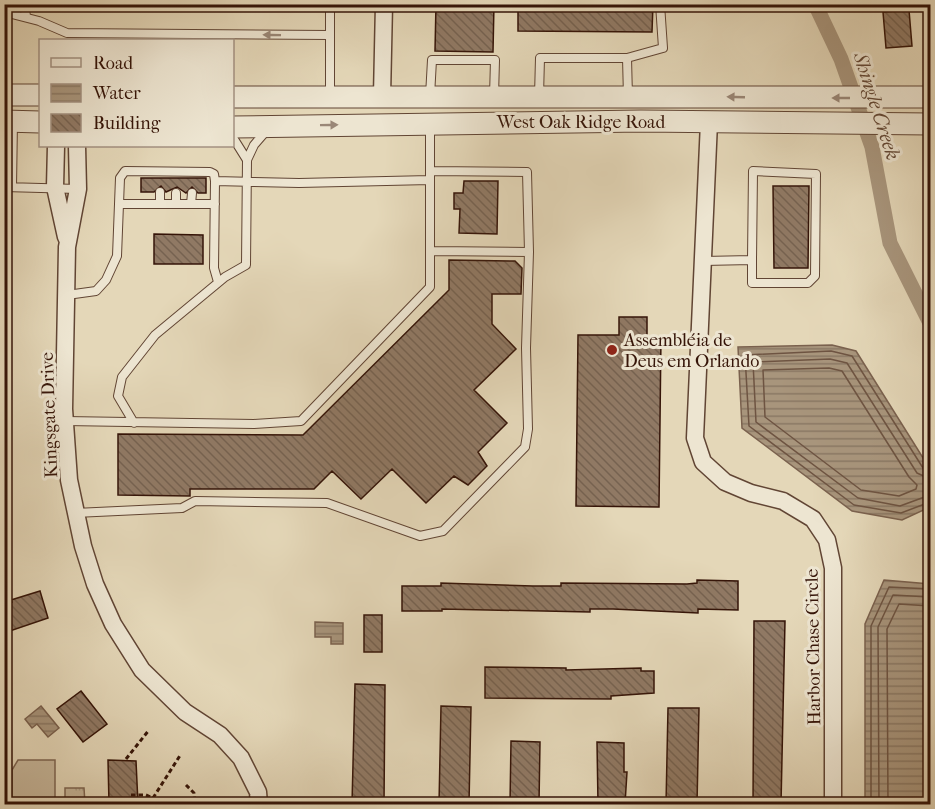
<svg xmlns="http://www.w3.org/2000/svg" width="935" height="809" viewBox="0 0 935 809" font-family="'IM FELL French Canon',serif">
	<defs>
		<pattern id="park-tufts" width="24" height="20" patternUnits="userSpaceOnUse" patternTransform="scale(1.5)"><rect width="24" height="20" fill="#c6b69a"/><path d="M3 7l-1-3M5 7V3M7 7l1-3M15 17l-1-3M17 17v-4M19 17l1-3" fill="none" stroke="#ab9c83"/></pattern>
		<pattern id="water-rules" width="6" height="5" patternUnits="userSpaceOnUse" patternTransform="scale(1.5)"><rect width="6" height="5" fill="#a8957c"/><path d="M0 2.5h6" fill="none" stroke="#8a7864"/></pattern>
		<pattern id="building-back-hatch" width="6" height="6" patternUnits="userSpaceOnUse" patternTransform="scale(1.5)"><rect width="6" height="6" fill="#907964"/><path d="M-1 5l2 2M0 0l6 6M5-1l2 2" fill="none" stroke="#766250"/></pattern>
	</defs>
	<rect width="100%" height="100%" fill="#e4d7b8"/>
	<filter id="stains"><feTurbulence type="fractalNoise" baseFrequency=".00333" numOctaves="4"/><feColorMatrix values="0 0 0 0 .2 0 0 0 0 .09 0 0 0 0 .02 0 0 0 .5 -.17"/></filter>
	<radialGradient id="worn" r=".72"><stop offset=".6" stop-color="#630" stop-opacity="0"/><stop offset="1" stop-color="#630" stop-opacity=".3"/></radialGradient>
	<path fill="url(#park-tufts)" stroke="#7e6551" stroke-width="1.5" d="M84,788L85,804H65V788Z"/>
	<path fill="#c6b69a" stroke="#7e6551" stroke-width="1.5" d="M18,760H55V804H12V770Z"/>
	<path fill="url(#water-rules)" stroke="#7a614e" stroke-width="1.5" d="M832,345L856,351L930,469V507L902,520L852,511L742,428L738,347Z
		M884,580L930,584V804H865V624Z
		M315,622L343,623V644H331V637H315Z
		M41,706L59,728L48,737L37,724L32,728L25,719Z"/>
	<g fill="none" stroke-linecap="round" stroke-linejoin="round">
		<path stroke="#6e5442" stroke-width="1.5" d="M829,368L842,371L909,477L917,485L916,489L899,496L861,490L765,417L763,370Z
			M930,471L923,468L852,356L831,351L745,355L749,426L854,505L901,513L930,502
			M930,479L917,473L847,363L830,359L753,362L756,422L858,498L900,506L930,495
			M871,804V626L889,587L930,589
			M879,804L878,627L893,595L930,597
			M888,804L887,629L899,604L930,606"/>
		<path stroke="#a8957c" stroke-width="15" d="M815,4L841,59L872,147L890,243L930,323"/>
	</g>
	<path fill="url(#building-back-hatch)" stroke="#351408" stroke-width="1.5" d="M436,4H494L493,52L435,51Z
		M518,4H653L652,32L518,31Z
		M909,10L912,46L886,48L883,12Z
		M141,178H206V193H198L192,187L186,193L177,187L166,192L161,186L154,192H141Z
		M464,181H498L497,234L459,233L460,209H454V193H463Z
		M773,186H809L808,268H774Z
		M154,234L203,235V264H154Z
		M449,260L515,261L522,268L521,294H492V324L516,349L474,390L507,423L478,452L487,466L468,485L454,476L426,503L392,469L361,499L332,471L314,489H190V496L118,495V434L303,435L449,290Z
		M619,317H647V336H661L659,507L576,506L578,335H619Z
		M697,580L738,581V610L698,609V613L613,609H590V612L442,609V611H402V586H441V583L533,586H561V583L687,584L697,583Z
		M40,591L48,618L4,633V604L12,602L11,600Z
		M364,615H382V652H364Z
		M754,621H785L781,804H753Z
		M485,667L566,668V670L641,668V671H654V693L611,696V699L485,698Z
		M355,684L385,685L384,804H352Z
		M81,691L107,724L83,742L57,709Z
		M441,706L471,707L469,804H439Z
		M668,708H699L697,804H666Z
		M511,741L540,742L539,804H510Z
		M597,742L624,743V772H627L625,804H598Z
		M108,760L136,761L138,804H109Z"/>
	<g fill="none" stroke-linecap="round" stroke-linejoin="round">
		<g stroke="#614534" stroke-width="10">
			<path id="service" d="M24,4L26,16
				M330,4V97
				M4,12L39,21L67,33L330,35
				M627,58L663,48L660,4
				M430,96L432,60H495L494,96
				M539,96L540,58H627L628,97
				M232,136L247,160
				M430,171L527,172L529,252
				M215,181L214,268L218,282
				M4,187L78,189
				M12,187L13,121
				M119,204H215
				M160,204V192
				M176,204V193
				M191,204L192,193
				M703,261L752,260L753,171L816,174L815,276L808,283H752V260
				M67,295L96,291L106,280L117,256L120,178L125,171L210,172L214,174L215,181L299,183L430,180
				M65,421L254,424L301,421L430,287V126
				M134,423L118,396L122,377L155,335L225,277L246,265L247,160L254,145L267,130
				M75,513L182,508L195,501L327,503L420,536L443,531L525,447L528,429L526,348L529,252L431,251"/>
		</g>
		<g stroke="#614534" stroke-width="19">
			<path id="minor" d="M382,96L384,4
				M709,122L695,438L703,462L725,482L751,493L783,501L813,519L827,540L833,568V804
				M56,146L55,187L66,237
				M77,146L78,189L67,247L64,409L69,480L83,546L95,584L113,624L142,670L185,712L220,735L241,758L258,792L259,804"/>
		</g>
		<g stroke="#614534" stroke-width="23">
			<path id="tertiary" d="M4,95H40
				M232,97H930
				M4,121L40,122
				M232,127L641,121L930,124"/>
		</g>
		<path stroke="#351408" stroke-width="3" stroke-dasharray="4.5 3" stroke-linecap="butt" d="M126,759L149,730
			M186,785L194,793L195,804
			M131,795H146L167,804L195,802
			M153,798L181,754"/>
		<use href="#service" stroke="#ede5d1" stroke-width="8"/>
		<use href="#minor" stroke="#ede5d1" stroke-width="16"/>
		<use href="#tertiary" stroke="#ede5d1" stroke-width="21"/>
	</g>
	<defs><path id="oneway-solid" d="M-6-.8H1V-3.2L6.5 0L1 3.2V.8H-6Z" transform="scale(1.5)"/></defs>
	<g fill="#9a8777">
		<use href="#oneway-solid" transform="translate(272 35) rotate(-179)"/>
		<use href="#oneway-solid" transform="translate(736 97) rotate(-178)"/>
		<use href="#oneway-solid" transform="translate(841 98) rotate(180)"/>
		<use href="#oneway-solid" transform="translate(329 125) rotate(-1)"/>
	</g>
	<circle fill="#8f2418" stroke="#ede5d1" stroke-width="2" cx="612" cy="350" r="6"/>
	<g text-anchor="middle" stroke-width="6" stroke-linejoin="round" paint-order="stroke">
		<g font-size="18" fill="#351408" stroke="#ede5d1">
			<text x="581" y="128">West Oak Ridge Road</text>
			<text transform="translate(49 415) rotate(-92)" y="6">Kingsgate Drive</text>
			<text transform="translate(813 647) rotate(-91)" y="6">Harbor Chase Circle</text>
		</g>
		<g font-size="18" fill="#351408" stroke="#ede5d1" text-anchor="start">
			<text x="624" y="346">Assembléia de<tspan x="624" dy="21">Deus em Orlando</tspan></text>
		</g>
		<g font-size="20" font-style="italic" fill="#634836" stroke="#ede5d1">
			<text transform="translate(877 106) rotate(72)" y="7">Shingle Creek</text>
		</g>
	</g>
	<rect width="935" height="809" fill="none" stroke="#e4d7b8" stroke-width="24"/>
	<rect x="6" y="6" width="923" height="797" fill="none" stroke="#351408" stroke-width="3"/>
	<rect x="12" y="12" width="911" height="785" fill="none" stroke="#351408" stroke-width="1.5"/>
	<rect x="39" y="39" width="195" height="108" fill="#ede5d1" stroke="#a39181" stroke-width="1.5"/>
	<rect x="51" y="58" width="30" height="9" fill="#ede5d1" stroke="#a39181" stroke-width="1.5"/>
	<text x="93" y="69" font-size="18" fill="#351408">Road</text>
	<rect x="51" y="84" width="30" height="18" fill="url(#water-rules)" stroke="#a39181" stroke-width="1.5"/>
	<text x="93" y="99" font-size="18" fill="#351408">Water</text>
	<rect x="51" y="114" width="30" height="18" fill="url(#building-back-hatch)" stroke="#a39181" stroke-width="1.5"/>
	<text x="93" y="129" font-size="18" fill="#351408">Building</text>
	<rect width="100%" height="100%" filter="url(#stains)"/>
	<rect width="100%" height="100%" fill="url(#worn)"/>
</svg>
